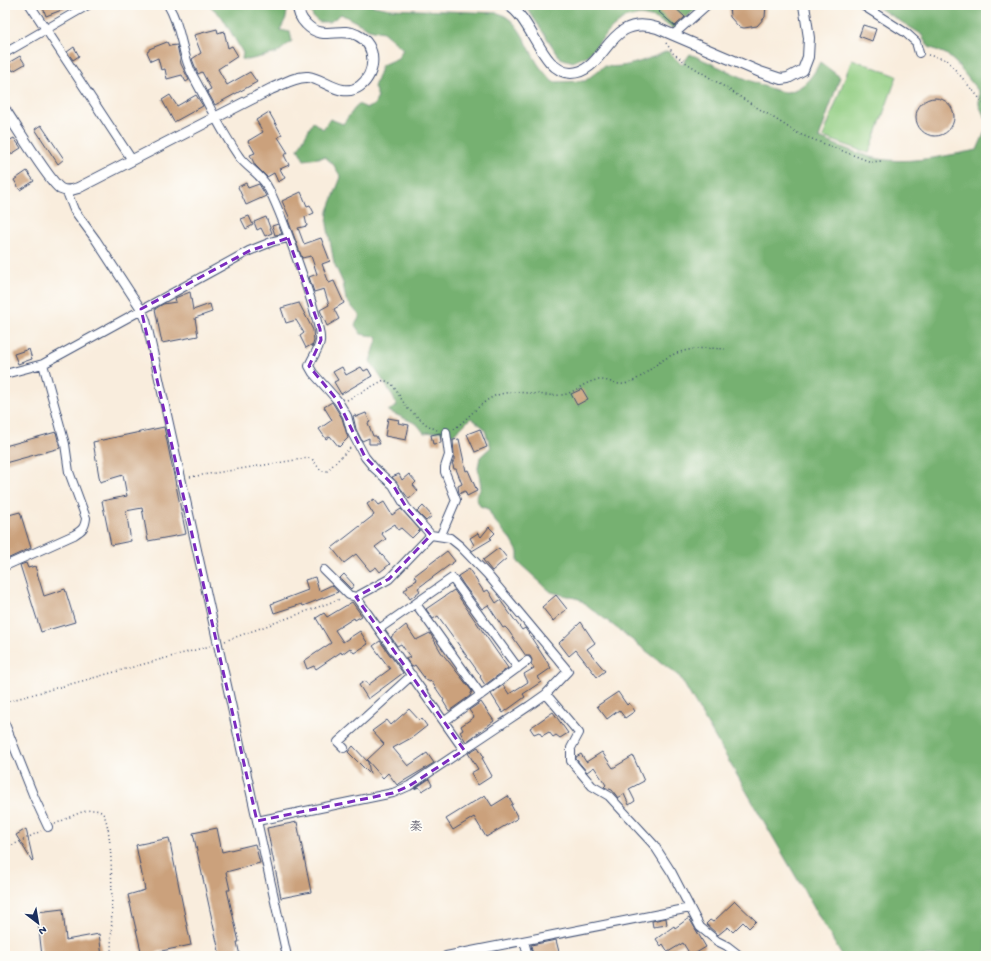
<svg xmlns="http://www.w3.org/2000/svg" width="991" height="961" viewBox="0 0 991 961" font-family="'Gochi Hand','Klee One',sans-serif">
	<rect width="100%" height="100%" fill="#fdfcf7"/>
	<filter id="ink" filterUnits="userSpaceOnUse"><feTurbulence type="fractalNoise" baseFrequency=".025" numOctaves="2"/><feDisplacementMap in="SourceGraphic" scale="8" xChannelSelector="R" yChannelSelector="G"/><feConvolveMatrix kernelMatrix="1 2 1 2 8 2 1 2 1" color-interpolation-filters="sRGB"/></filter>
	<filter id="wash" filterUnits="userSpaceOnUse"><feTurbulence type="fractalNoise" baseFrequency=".012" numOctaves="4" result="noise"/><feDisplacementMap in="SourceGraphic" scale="16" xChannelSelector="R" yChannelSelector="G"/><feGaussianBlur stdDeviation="0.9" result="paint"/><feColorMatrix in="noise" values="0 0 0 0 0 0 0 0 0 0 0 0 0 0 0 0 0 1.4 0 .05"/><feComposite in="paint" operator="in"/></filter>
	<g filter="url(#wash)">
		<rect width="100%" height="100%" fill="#f9eddd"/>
		<path fill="#93ce83" stroke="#577e70" d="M852,59L897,76L869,153L823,137Z"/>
		<path fill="#76b171" stroke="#487068" d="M209,5H288L286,18L280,30L290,32L292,41L277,53L248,60L242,59L243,53L222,17Z
			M309,5H368L390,9L498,13C521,20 527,49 540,67C544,72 548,77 553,82L585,81L604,66C627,69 647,59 668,51L682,65L690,54C707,61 774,94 787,92C804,89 813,76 820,62L840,77L819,138C841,146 864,158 887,160C916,163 949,155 977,150L986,129V956H842L680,677L579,599L551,592L518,562V552L512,541L494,520L488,509L480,506L476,498L481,487L478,468L480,457L491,447L484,428L471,418L460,429L449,437L440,431L424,433L417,424L388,411L397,406C391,390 379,376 370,361L378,337L361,334L355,325L360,316L346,300L343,283L334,263L327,224L328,211L341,177L333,164L325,157L304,160L298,149L313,122L323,129L330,119L343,124L358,104L367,108L374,105L378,97L374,87L382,65L398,58L403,49L383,32L369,29L341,14L330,22H319L313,17Z
			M525,5H700L674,29L655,18L641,15L626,17L612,28L588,55L573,62L560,58Z
			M874,5H986V120L979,105V92L956,63L946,54L929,47L921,34Z"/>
		<g id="blocks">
			<path fill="#cba17c" d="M42,5H72V6L46,16Z
				M665,5H672L685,17L675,26L659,12Z
				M729,5H766L765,17L757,26L744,28L739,27L730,17Z
				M863,25L876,29L872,41L859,36Z
				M217,29L218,33L224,31L228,48L232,46L238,56L218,69L227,85L250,72L257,82L215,105L207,91L211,89L202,72L198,74L192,59L201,53L194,35Z
				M167,42L169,46L177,45L181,64L189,80L186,82L182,75L167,79L165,69L161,70L158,58L151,61L147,52L149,51V49Z
				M74,47L79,56L73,60L67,52Z
				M20,56L25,64L13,71L8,63Z
				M170,95L177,106L196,95L203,106L174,122L162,100Z
				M916 117a19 19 0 1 1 38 0a19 19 0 1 1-38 0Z
				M269,112L282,135L278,137L288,153L284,155L289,165L280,169L285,178L278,182L274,173L267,177L255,165L250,155L255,153L248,141L263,132L256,120Z
				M41,125L64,159L58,164L35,129Z
				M14,138L21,148L5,158V143Z
				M27,171L34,181L20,190L14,180Z
				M246,183L248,188L259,184L266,196L246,205L238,187Z
				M301,192L307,206L310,205L314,213L305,217L307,226L298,228L304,244L321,238L330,261L322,264L329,283L334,281L344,303L334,309L339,319L327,326L320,310L329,305L324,289L314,292L309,277L317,274L311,256L302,258L288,220L290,219L282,201Z
				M249,216L253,225L246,229L241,219Z
				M266,217L272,233L265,236L261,228L257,230L254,222Z
				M278,224L282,234L275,235L272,226Z
				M190,292L193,310L210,304L212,312L195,318L198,336L162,343L155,309L163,304L176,302L175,298Z
				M299,303L313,330L314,341L312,347L311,345L306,348L300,336L304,333L296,320L286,323L281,308Z
				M29,349L32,359L18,364L14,354Z
				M342,367L346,375L361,367L364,371L368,369L372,376L341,394L334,382L338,380L333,372Z
				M582,389L588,399L577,405L571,394Z
				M332,402L342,418L348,438L339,447L330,436L326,439L319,429L332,420L324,407Z
				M366,413L370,422L368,423L373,436H376L380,444H369V438L362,441L356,429L353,416L355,415L356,417Z
				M388,418L399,420L398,423L409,425L406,440L385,436Z
				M164,427L186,534L148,541L142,508L126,511L131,541L111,545L102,501L127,496L123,475L100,482L93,442Z
				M480,429L487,447L475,452L467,434Z
				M56,432L60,448L5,463V446Z
				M440,433L441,443L433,444L431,435Z
				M459,439L466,471L468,470L477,491L467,496L465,491L459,494L458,486L462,484L456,469H454L452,462H454V455L453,440Z
				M399,474L402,480L409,474L416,482L413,485L418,491L409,499L392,477Z
				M374,499L379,505L384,502L392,515L401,509L420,530L412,538L401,528L398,530L395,524L381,533L386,539L375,547L390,564L380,572L376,567L370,571L356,554L344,563L332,548L374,515L367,504Z
				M423,506L432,516L426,521L417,512Z
				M20,512L31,548L5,560V516Z
				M489,527L495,533L490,538L492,539L472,551L471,549L474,545L470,538L478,533L481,537Z
				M499,548L507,558L492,571L483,560Z
				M447,551L455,561L418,588L420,591L410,599L404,590L408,588L407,586L417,580L414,576Z
				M26,563L28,568L35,566L44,596L65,589L75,622L41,632L20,565Z
				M469,569L484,592L488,590L496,603L500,600L522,630L525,628L551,668L538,677L541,682L523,694L525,697L503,713L491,694L503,685L509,694L528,682L524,674L534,668L531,664L532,660L530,656H526L508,630L505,627L503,628L488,605L482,609L463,584L458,576Z
				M344,574L354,585L351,589L340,578Z
				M315,577L319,591L332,585L338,592L303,606L302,604L274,613L271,604L308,590L305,580Z
				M454,590L508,668L485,685L480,677L481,676L438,616L433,619L426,609Z
				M556,595L567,609L553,621L542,607Z
				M352,602L362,616L355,620L354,618L335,630L343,642L360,631L368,644L354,653L350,648L342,654L341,652L316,669L314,666L307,669L304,661L331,643L316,618L324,613L327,617Z
				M581,622L595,643L587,649L605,671L597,677L576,650L569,656L559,643Z
				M406,625L416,640L430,633L441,652L472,691L470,696L449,711L443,701L444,700L431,681L430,682L426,680L415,665L412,667L406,659L410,657L401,644L397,646L391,637Z
				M380,641L403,673L368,699L359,685L365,681L368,685L390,669L373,646Z
				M618,692L627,705L629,703L635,711L625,718L619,710L607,719L597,706Z
				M481,702L494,721L466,742L460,732L463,730L461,726L474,717L469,710Z
				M409,709L420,721L422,719L427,726L413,737L393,748L408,766L427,753L434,763L397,785L388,773L383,778L367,760L384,744L372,731L387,720L391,725Z
				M553,712L568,733L560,738L556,735L553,737L549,732L542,736L539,732L534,734L530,728Z
				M353,746L368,762L370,774L348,752Z
				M478,747L484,757L482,758L492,776L478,785L471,773L478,769L468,753Z
				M602,752L613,768L633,756L644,781L629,789L635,801L629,805L624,794L618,798L612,790L604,787L606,785L594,767L587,772L576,759V757L581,754L586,762Z
				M429,779L432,785L422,791L419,787L414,789Z
				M485,795L492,806L508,796L513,804L511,805L518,818L486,837L474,817L453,830L446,819Z
				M297,822L311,892L281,898L267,828Z
				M217,828L222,852L255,844L260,863L226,872L230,890H227L239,942H237L240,956H220L193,833Z
				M26,829L33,860L32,861L16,835Z
				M169,838L191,945L142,955L128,895L145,890L136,845Z
				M735,901L756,921L749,928L743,922L733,932L728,927L718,935L706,924L710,920L713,922Z
				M63,909L66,940L99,934L102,956H42L37,912Z
				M666,918L667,925L653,927L652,921Z
				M689,918L706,947L691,956L683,943L668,952L663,944L661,946L656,939L674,926L675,928Z
				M556,940L560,956H533L531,945Z"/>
		</g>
	</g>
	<g filter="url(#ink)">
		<use href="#blocks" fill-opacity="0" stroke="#3c4c71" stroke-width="1"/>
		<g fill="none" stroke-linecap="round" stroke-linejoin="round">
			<g stroke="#3c4c71" stroke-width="10">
				<path id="minor" d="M30,5L132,160
					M168,5C182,28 181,53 193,76C208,103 222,133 240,158C248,168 261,175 267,186C278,204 323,325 320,341C319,350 312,357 309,366L313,373L338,401L347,416L351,431L365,457L374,468L393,485L406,507L431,535L450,538L460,546L487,574L568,671L546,694L529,706L409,786L393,793L257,821
					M862,5L906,33L916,42L919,53
					M673,35L707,5
					M5,53L88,5
					M67,192L74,210L96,240L141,309L146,320L287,956
					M5,374L43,364L249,251L274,241L288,238
					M441,535L456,500L445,472V467L449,455L446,432
					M5,566L74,535C82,530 85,528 86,518L69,472L65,444L43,364
					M324,570L349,595L356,597L464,750
					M356,597L389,579L431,535
					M416,604L481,695
					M379,629L452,578L518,668
					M546,694L579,733L571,748V761L592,786L609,796L654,845L672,873L700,927L717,941L727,946L740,956
					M445,721L527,661
					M5,724L34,797L48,827
					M344,748L338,742L412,675
					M524,941L528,956
					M446,956L690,908"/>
			</g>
			<g stroke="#3c4c71" stroke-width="12">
				<path id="tertiary" d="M508,5C533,19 541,72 571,73C606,73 607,12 657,28L760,72L781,79L788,78L803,70L808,57L809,38L804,5
					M5,110C14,123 51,184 61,189C67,192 72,190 78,188L271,89C283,84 296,76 308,77C325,79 342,99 360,86C376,74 378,45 357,35C340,26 323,42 306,24C301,19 298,12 298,5"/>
			</g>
			<path stroke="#3c4c71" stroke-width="1.5" stroke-dasharray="1 3" stroke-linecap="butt" d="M666,43L673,53L685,62L799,134L871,162L881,161
				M928,55L947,60L986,106
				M347,400L384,380L392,384L407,408L427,425L437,430
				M454,429C468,419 481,401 497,395C518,388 540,397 561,395C575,394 586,379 601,380C609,380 616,385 624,384C641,380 650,368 663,360C681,348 704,347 725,349
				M190,477L308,458L313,460L321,471H327L351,447
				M225,641L340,599
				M5,702L210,646
				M55,824C67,819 89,805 101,812C116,820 111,935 111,956
				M5,849L41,831"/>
			<use href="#minor" stroke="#fff" stroke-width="8"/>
			<use href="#tertiary" stroke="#fff" stroke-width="10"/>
		</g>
	</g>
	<path fill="none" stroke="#7b2cbf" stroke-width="3" stroke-dasharray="8 5" stroke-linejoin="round" d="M288,238L320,329L321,340L309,366L338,401L365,457L393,485L406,507L431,535L389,579L356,597L464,750L409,786L393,793L257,821L141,309L249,251Z"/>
	<g text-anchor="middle" stroke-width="3.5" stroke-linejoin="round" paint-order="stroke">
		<g font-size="13" fill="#595768" stroke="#fdfcf7">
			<text x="416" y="830">秦</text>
		</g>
	</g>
	<rect width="991" height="961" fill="none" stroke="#fdfcf7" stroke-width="20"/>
	<g transform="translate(38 923) rotate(149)" stroke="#fdfcf7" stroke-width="3" paint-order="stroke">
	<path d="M0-3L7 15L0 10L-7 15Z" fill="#1b2f5e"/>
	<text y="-6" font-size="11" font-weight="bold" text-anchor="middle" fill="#1b2f5e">N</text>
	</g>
</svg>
